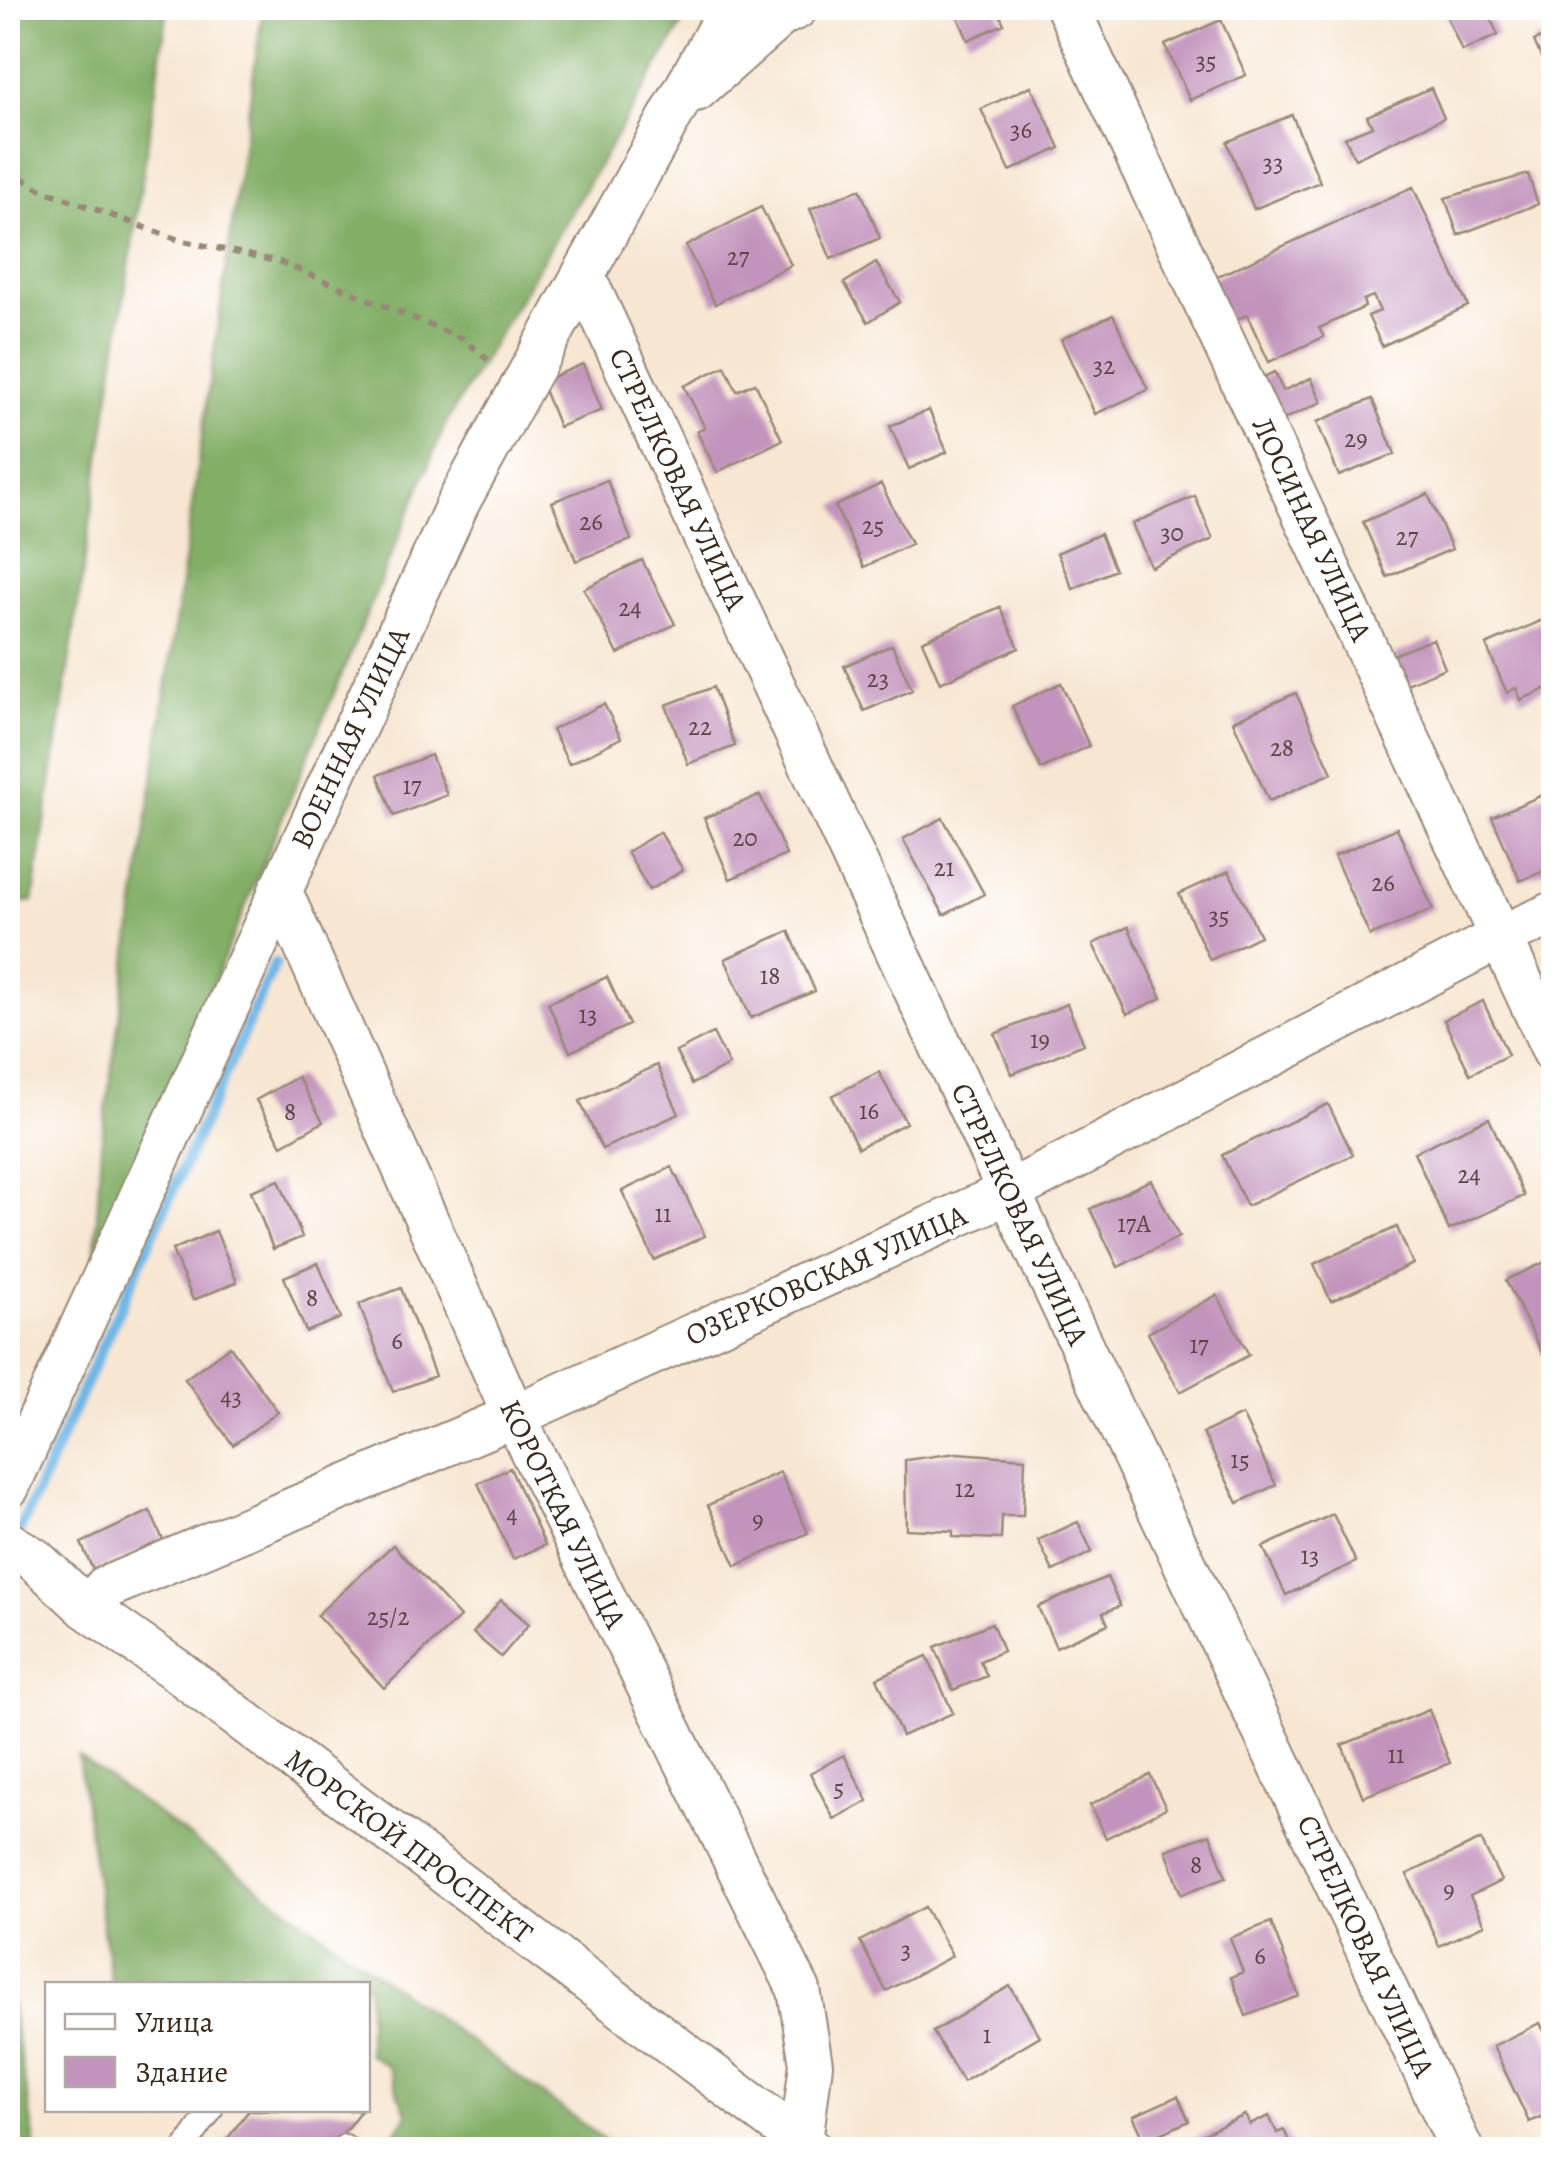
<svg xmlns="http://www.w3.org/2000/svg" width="1561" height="2157" viewBox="0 0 1561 2157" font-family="Alegreya,serif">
	<rect width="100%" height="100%" fill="#fff"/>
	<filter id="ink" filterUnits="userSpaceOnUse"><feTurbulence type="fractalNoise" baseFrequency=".01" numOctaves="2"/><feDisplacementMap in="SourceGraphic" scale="20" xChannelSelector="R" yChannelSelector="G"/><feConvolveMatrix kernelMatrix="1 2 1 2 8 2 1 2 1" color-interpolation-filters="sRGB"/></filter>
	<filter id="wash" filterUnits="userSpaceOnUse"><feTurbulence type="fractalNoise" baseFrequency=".0048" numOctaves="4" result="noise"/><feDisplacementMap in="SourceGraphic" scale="40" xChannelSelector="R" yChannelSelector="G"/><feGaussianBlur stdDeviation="2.25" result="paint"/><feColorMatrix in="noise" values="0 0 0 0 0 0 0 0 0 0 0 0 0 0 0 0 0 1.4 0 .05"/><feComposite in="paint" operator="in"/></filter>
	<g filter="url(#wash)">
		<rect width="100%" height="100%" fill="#f7e6d2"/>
		<path fill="#82ae66" stroke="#5e6c42" stroke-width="2.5" d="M8,8H168L33,901L8,904Z
			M263,8H692L447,421L94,1271L101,1145Z
			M78,1756L617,2149H385L407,2115L388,2067L368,2053V1984H269L243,1967L230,1984H111Z
			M8,1986L36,2149H8Z"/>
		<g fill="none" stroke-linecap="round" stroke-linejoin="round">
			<path stroke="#6db6e6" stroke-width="11" d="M16,1538L275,963"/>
		</g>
		<g id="blocks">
			<path fill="#c293bc" d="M954,8H997L1004,24L968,40Z
				M1456,8H1486L1498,35L1462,51L1445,12Z
				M1221,20L1246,75L1190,100L1165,45Z
				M1554,32V86L1534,41Z
				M1031,86L1060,148L1010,171L981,109Z
				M1431,88L1444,118L1355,159L1345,137L1372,126L1367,116Z
				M1292,115L1320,182L1254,209L1227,142Z
				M1528,174L1538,204L1458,235L1445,198Z
				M1413,187L1468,306L1382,346L1368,316L1380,311L1373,296L1363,300L1365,307L1319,328L1324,337L1269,362L1247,315L1228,323L1209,280Z
				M860,189L880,238L831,259L810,209Z
				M761,207L791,265L715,304L686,246Z
				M876,263L900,302L868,322L844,283Z
				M1113,315L1148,390L1095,414L1061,339Z
				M583,364L602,410L559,427L541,382Z
				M725,366L737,391L755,383L782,440L717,472L697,432L705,428L684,386Z
				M1275,372L1283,391L1311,378L1322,402L1280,421L1261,378Z
				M1372,399L1395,454L1339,476L1317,422Z
				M929,410L947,452L909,469L890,426Z
				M607,480L631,540L576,561L552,502Z
				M881,484L911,544L864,567L835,506Z
				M1428,494L1452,549L1387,577L1363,522Z
				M1195,496L1213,539L1151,567L1132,524Z
				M1100,534L1115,570L1073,589L1057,553Z
				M642,560L675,624L618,654L584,589Z
				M1000,607L1019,648L940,683L922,641Z
				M1554,615V672L1549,674L1554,685L1521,700L1516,688L1507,693L1486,645Z
				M1433,639L1445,668L1407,684L1393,655Z
				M892,645L912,690L864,711L844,666Z
				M1061,683L1089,746L1041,769L1012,706Z
				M713,687L735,746L688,764L666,705Z
				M1296,693L1332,773L1269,801L1233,721Z
				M604,704L621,738L569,764L552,730Z
				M431,755L447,795L394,816L378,775Z
				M1554,790V867L1520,881L1492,817Z
				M760,795L786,855L730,879L704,818Z
				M943,818L984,894L944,915L903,839Z
				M1397,828L1433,909L1370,936L1334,856Z
				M660,832L683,870L649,890L627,852Z
				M1229,871L1260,936L1210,960L1179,894Z
				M1128,927L1162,998L1127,1014L1093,944Z
				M789,931L815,991L751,1018L725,959Z
				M607,977L629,1025L570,1052L548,1003Z
				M1483,1001L1508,1055L1470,1074L1444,1020Z
				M1067,1004L1084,1044L1012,1074L995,1034Z
				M713,1033L729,1065L692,1084L676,1052Z
				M657,1065L679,1114L602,1149L580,1101Z
				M879,1072L906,1123L858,1148L832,1096Z
				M298,1077L323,1122L282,1145L256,1100Z
				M1328,1104L1353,1155L1247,1206L1222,1155Z
				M1489,1118L1524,1196L1449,1230L1414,1152Z
				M672,1167L705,1236L654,1260L622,1191Z
				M279,1180L302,1237L273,1249L251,1191Z
				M1151,1180L1179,1237L1118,1267L1090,1209Z
				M1397,1227L1413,1264L1331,1301L1314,1264Z
				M216,1231L237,1282L193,1300L172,1250Z
				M1554,1258V1348L1542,1353L1506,1280Z
				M318,1263L341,1318L306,1332L284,1277Z
				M401,1288L435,1376L393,1392L359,1304Z
				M1217,1295L1249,1355L1180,1392L1148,1333Z
				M230,1346L278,1412L233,1445L185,1379Z
				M1242,1415L1276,1485L1238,1503L1203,1433Z
				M957,1453L1025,1458L1023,1516H1002L1001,1539L953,1537V1531L906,1529L905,1460Z
				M510,1468L545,1545L513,1559L478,1483Z
				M780,1472L808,1533L736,1566L708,1505Z
				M150,1511L163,1540L94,1572L81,1543Z
				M1333,1514L1356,1562L1286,1595L1263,1547Z
				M1078,1522L1092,1552L1053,1571L1038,1540Z
				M393,1545L460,1617L384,1688L317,1615Z
				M1107,1577L1120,1606L1103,1613L1108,1624L1056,1647L1038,1607Z
				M501,1600L529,1624L501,1657L473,1633Z
				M992,1623L1003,1651L980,1661L987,1676L953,1690L935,1647Z
				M927,1656L953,1713L902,1736L877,1678Z
				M1429,1710L1450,1763L1363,1797L1342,1745Z
				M844,1755L868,1801L834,1819L810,1773Z
				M1150,1775L1166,1808L1106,1838L1090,1805Z
				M1210,1834L1226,1877L1182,1894L1166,1850Z
				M1481,1840L1501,1881L1470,1896L1484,1925L1439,1946L1407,1874Z
				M925,1907L952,1956L886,1991L860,1941Z
				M1271,1922L1299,1996L1246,2016L1231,1977L1243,1972L1230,1938Z
				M1010,1986L1040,2036L963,2082L933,2032Z
				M1540,2023L1554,2051V2111L1529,2122L1493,2046Z
				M1178,2096L1189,2121L1145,2141L1133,2116Z
				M249,2110H361L330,2150H219Z
				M1245,2115L1250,2125L1269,2116L1277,2133L1284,2130L1293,2150H1190L1187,2142Z"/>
		</g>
	</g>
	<g filter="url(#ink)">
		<use href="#blocks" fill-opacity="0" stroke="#998878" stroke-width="2.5"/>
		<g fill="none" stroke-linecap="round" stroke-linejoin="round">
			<g stroke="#998878" stroke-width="26">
				<path id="service" d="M183,2150L211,2110
					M343,2150L345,2146"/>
			</g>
			<g stroke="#998878" stroke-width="46">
				<path id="minor" d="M1068,8L1554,1052
					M696,90L781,15L796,8
					M583,275L1009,1192L1462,2150
					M280,890L514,1416L799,1990L811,2064L801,2142
					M8,1487L458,503L730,8
					M8,1543L34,1559L87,1608L176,1670L812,2150
					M87,1608L105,1588L514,1416L1009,1192L1502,936L1554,913"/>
			</g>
			<path stroke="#998878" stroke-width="6" stroke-dasharray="8 8" stroke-linecap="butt" d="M8,169L40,189L179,240L280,262L463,339L493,364"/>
			<use href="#service" stroke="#fff" stroke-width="22"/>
			<use href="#minor" stroke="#fff" stroke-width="42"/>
		</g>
	</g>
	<g text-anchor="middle" stroke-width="8" stroke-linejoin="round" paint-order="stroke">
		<g font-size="25" fill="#5d4446">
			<text x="1206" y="69">35</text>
			<text x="1021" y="138">36</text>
			<text x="1273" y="171">33</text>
			<text x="738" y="265">27</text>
			<text x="1104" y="374">32</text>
			<text x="1356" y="447">29</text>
			<text x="591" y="530">26</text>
			<text x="873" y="534">25</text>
			<text x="1172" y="541">30</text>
			<text x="1407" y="545">27</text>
			<text x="630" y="616">24</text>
			<text x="878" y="687">23</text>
			<text x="700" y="735">22</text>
			<text x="1282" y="756">28</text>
			<text x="412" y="794">17</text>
			<text x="745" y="846">20</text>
			<text x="944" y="876">21</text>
			<text x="1383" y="891">26</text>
			<text x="1219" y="924">35</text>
			<text x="770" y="984">18</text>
			<text x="588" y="1023">13</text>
			<text x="1040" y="1048">19</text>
			<text x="869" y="1119">16</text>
			<text x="290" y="1120">8</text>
			<text x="1469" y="1183">24</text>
			<text x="663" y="1222">11</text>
			<text x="1134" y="1232">17А</text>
			<text x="312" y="1306">8</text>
			<text x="397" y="1349">6</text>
			<text x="1199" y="1353">17</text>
			<text x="231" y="1405">43</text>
			<text x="1240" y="1468">15</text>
			<text x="965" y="1497">12</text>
			<text x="512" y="1523">4</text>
			<text x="758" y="1528">9</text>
			<text x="1310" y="1564">13</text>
			<text x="388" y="1625">25/2</text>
			<text x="1396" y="1763">11</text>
			<text x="839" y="1796">5</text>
			<text x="1196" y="1873">8</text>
			<text x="1449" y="1898">9</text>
			<text x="906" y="1958">3</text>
			<text x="1260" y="1964">6</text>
			<text x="987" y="2043">1</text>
		</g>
		<g font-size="30" fill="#3b2a1e" stroke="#fff">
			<text transform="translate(678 479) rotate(65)" y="10">СТРЕЛКОВАЯ УЛИЦА</text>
			<text transform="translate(1312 529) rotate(65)" y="10">ЛОСИНАЯ УЛИЦА</text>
			<text transform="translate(350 738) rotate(-65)" y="10">ВОЕННАЯ УЛИЦА</text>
			<text transform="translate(1020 1214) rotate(65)" y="10">СТРЕЛКОВАЯ УЛИЦА</text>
			<text transform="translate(826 1275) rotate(-24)" y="10">ОЗЕРКОВСКАЯ УЛИЦА</text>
			<text transform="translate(563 1514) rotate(64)" y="10">КОРОТКАЯ УЛИЦА</text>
			<text transform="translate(409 1846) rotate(37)" y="10">МОРСКОЙ ПРОСПЕКТ</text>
			<text transform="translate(1366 1946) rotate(65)" y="10">СТРЕЛКОВАЯ УЛИЦА</text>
		</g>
	</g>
	<rect width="1561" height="2157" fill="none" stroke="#fff" stroke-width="40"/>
	<rect x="45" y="1982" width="325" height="130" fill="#ffffff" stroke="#b1aaa5" stroke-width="2.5"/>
	<rect x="65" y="2014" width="50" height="15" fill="#ffffff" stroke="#b1aaa5" stroke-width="2.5"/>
	<text x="135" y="2032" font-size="30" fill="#3b2a1e">Улица</text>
	<rect x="65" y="2057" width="50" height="30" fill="#c293bc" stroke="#b1aaa5" stroke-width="2.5"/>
	<text x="135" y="2082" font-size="30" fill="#3b2a1e">Здание</text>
</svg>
